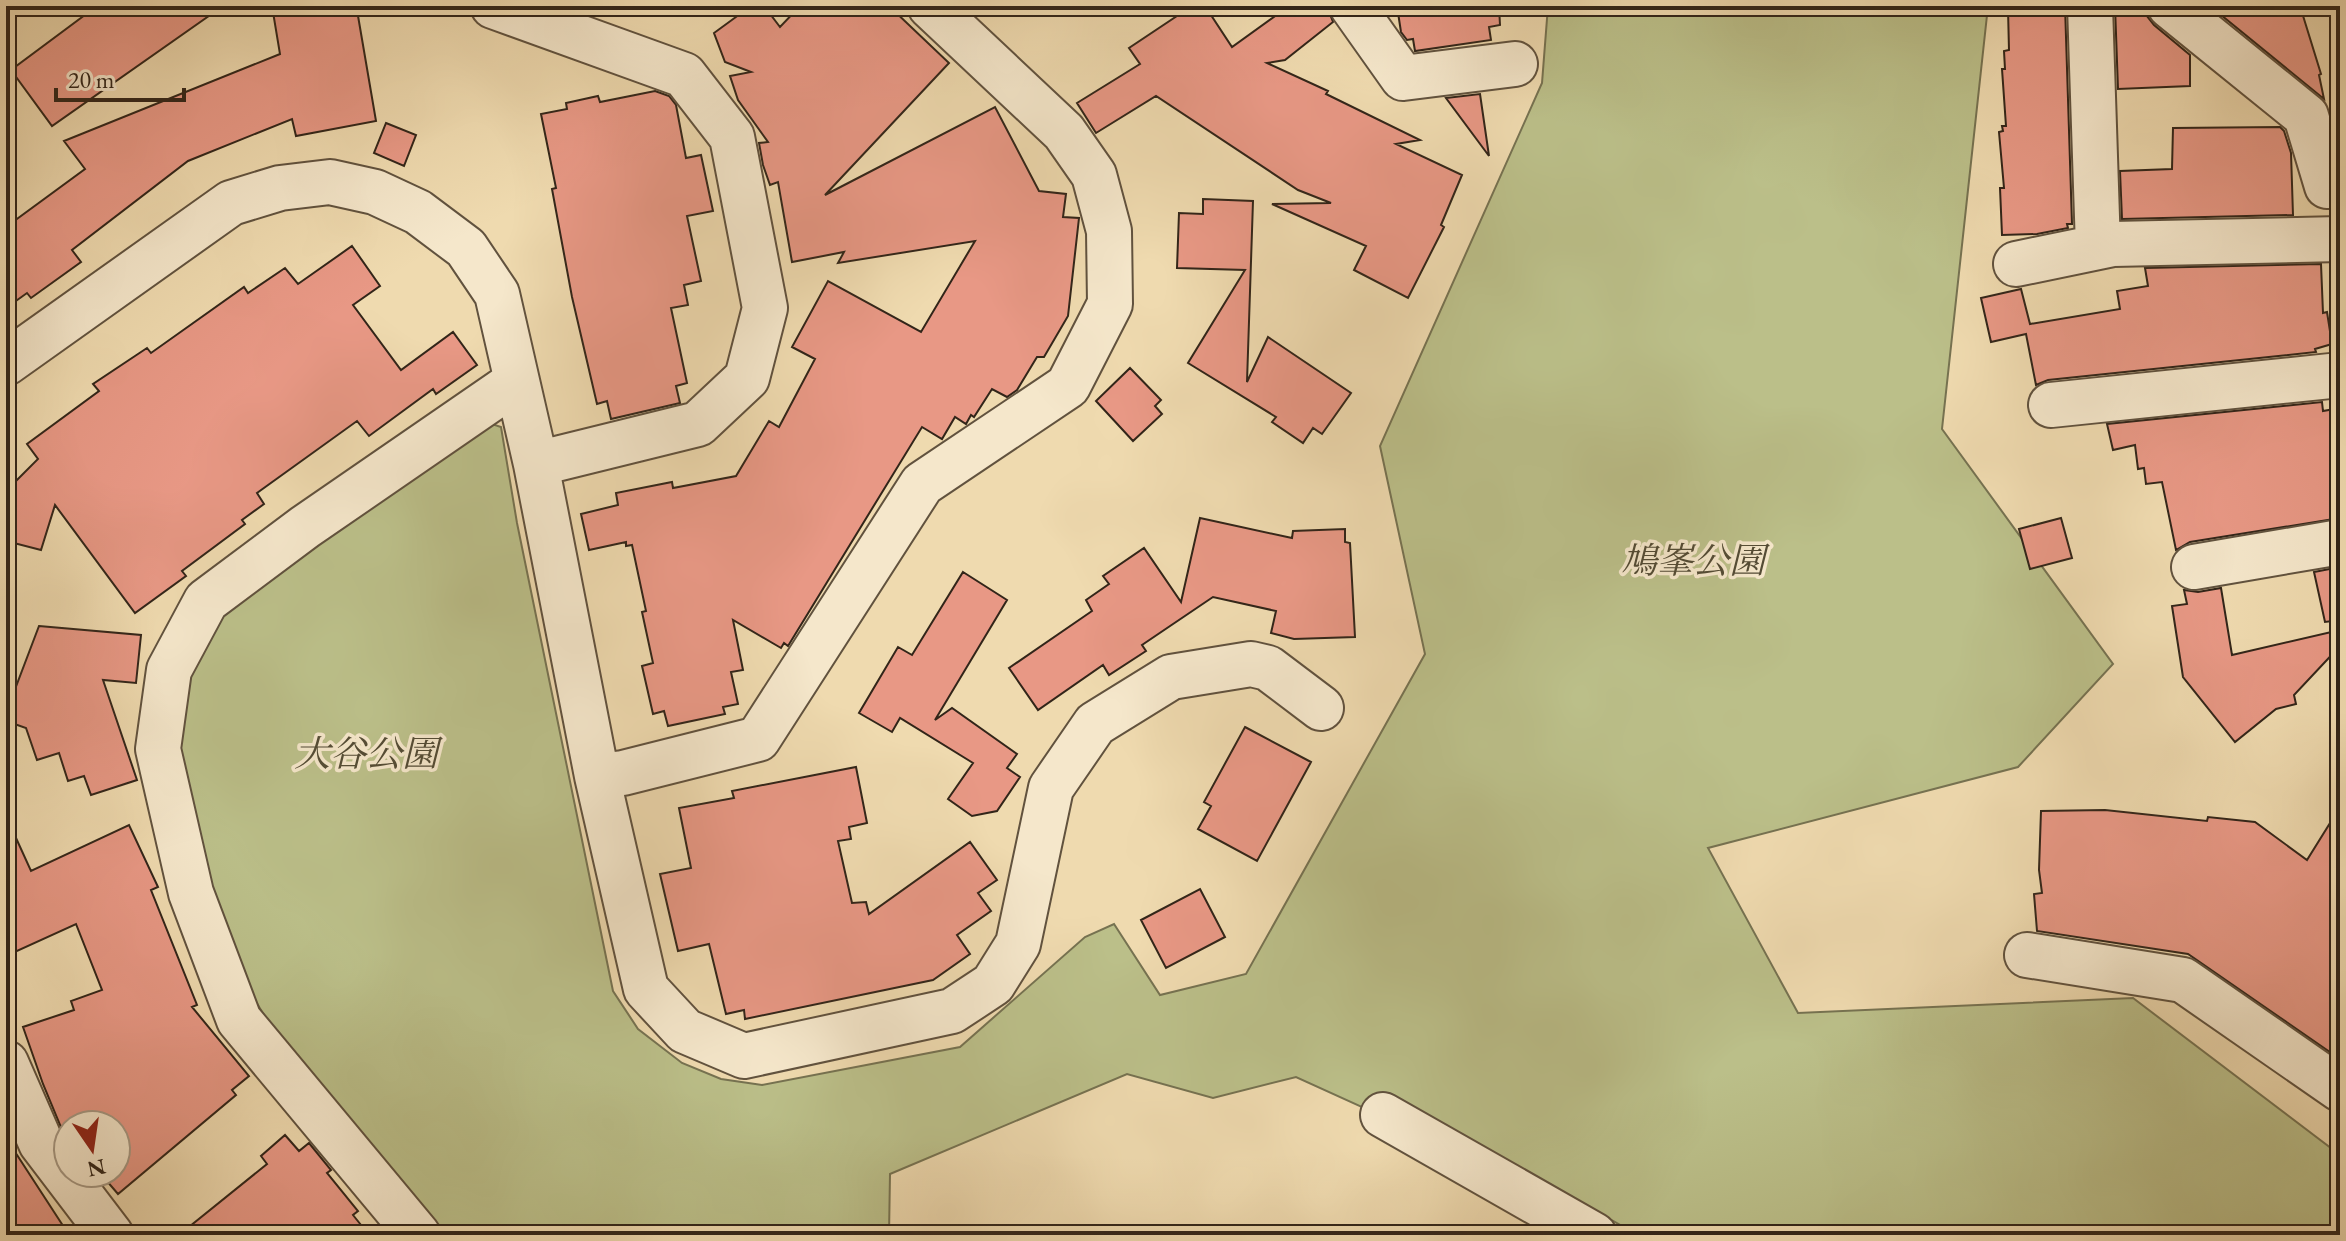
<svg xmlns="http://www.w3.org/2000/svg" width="2346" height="1241" viewBox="0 0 2346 1241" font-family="'EB Garamond','Noto Serif JP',serif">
	<rect width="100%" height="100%" fill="#efdaaf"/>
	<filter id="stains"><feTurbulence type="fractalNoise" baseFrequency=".0025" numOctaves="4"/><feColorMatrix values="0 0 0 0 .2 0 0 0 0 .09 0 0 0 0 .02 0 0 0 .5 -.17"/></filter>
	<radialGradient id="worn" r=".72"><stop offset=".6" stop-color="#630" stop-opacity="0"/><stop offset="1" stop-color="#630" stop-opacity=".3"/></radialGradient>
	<path fill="#bbbf89" stroke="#767251" stroke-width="2" d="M1548,6H1988L1942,429L2113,664L2018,767L1708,848L1798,1013L2133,998L2340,1155V1235H1638L1613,1221L1296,1077L1213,1098L1127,1074L890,1174L889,1235H438L267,1020L229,957L177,760L178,695L223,608L483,421L501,427L517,523L613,991L638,1029L682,1063L721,1079L762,1085L960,1047L1085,937L1114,924L1160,995L1246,974L1425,654L1380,446L1542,83Z"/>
	<path fill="#e89885" stroke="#322519" stroke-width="2" d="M97,6H223L52,126L11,70Z
		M272,6H337L339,13L357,10L376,121L296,136L292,119L188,161L72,250L81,262L31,298L27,293L6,308V227L85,169L64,141L280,54Z
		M751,6H764L780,27L800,6H889L949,63L825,195L995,107L1039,191L1066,194L1063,217L1079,218L1068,316L1044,357H1037L1017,390L1007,397L992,389L974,417L971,415L966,424L955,417L942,439L922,427L788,646L784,643L781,648L733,620L743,670L731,672L738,704L723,707L725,714L668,726L664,711L653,714L642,666L653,663L642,612L646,611L632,545L626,546V542L589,550L581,514L618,505L616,493L672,482L673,488L736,476L769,421L779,427L815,359L792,347L828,281L921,332L975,241L838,263L844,252L792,262L778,182L770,185L763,165L759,143L768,142L738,100L730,76L751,72L725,62L714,33Z
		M1192,6H1205L1232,47L1289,6H1327L1333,22L1285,60L1267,63L1328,91L1326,94L1420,140L1396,144L1462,175L1441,225L1444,227L1408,298L1354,270L1366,246L1272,204L1331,203L1298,190L1156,96L1096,133L1077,103L1140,64L1129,48Z
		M1397,6H1499L1500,25L1489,27L1491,40L1415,51L1413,39L1407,40L1401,32Z
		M2038,6H2065L2072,224H2067L2068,228L2037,234L2002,235L2000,188H2004L1999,132L2003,131L2002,126H2006L2002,69H2005L2004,51L2009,50L2008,9H2038Z
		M2115,6H2146L2147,16L2154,25L2190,55V86L2118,89Z
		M2210,6H2300L2321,74L2319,75L2324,99Z
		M655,91L669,96L676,105L686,158L701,155L713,211L687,216L701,281L684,285L688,305L671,308L687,383L676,386L680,403L611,419L607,401L597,404L572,297L552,189L556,188L541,114L567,109L566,103L598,96L600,102Z
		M1480,94L1489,156L1446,98Z
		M386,123L416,135L404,166L374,153Z
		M2280,127L2284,131L2291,153L2293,215L2122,219L2120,171L2172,169L2173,128Z
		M1203,199L1253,201L1247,382L1268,337L1351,393L1322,434L1313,428L1303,443L1272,422L1276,417L1188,363L1245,270L1177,268L1179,213L1203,214Z
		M352,246L380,286L353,305L401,370L453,332L477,365L436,394L433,389L369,436L357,421L257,493L264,504L242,520L245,524L182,571L186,576L135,613L55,505L41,550L6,541V491L38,459L27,444L99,391L93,384L147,348L151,353L244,287L248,293L285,268L298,284Z
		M2321,264L2323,313L2327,312L2332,344L2315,349L2316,352L2048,380L2036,385L2026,334L1991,342L1981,298L2021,289L2030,324L2120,309L2117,291L2148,286L2145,268Z
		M1130,368L1161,400L1155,406L1162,414L1133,441L1096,401Z
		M2322,402L2323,411L2340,408V518L2190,542L2176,550L2162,482L2146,484L2144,468L2138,469L2135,445L2113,450L2107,424Z
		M1200,518L1292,538L1293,531L1345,529V542L1350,543L1355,637L1294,639L1271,633L1276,611L1213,597L1142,645L1146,651L1109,675L1103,665L1038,710L1009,668L1092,611L1086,600L1109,584L1103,576L1144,548L1181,602Z
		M2061,518L2072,558L2030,569L2019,529Z
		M2340,567V620L2325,622L2314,572Z
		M963,572L1007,600L935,720L952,708L1017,754L1007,768L1020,777L997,811L972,816L948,799L973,763L900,718L892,732L859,713L898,647L912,655Z
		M2221,588L2232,655L2340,630V646L2294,695L2296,704L2276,709L2235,742L2183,677L2172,606L2187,604L2184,590L2198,592Z
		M39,626L141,635L136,683L103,680L137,780L91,795L84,776L68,781L59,753L37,760L26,728L6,721V713Z
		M1245,727L1311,762L1257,861L1198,829L1211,806L1204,802Z
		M856,767L867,823L849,827L851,839L838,841L852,903L866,902L869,914L970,842L997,880L978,893L991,911L957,935L970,954L933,980L745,1019L744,1010L726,1014L709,944L678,951L660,874L691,868L679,808L734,798L732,791Z
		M2340,807V1059L2188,954L2037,931L2034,894L2042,893L2039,870L2041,811L2105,810L2207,821L2208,817L2255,822L2307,860Z
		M6,816L31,871L129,825L158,887L151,890L197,1005L192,1007L249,1076L232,1090L236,1095L118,1194L100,1173H116V1125H68V1134L60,1125L43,1084L23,1027L74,1010L71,1001L102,990L76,924L6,956Z
		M1200,889L1225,937L1166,968L1141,920Z
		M285,1135L299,1151L309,1143L331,1170L327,1173L358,1211L353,1215L369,1235H179L267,1164L261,1156Z
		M6,1138L69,1235H6Z"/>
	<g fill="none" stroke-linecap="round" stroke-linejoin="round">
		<g stroke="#61523e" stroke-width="48">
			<path id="minor" d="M493,6L684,75L732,137L765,308L747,378L698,424L536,464
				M1352,6L1403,78L1515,64
				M2090,6L2098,247
				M2170,6L2306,116L2327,186L2340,184
				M2016,264L2113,244L2340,239
				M6,363L231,203L280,188L330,182L375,192L418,212L466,248L497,294L536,464L597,776L646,989L685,1031L744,1056L952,1011L993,984L1018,944L1051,788L1095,724L1171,677L1251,664L1268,668L1321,708
				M2051,405L2340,375
				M2194,567L2340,542
				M597,776L623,773L758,739L922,484L1068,386L1110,304L1109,231L1094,175L1064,132L930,6
				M2027,955L2183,980L2340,1089
				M6,1063L41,1143L111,1235
				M1383,1115L1594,1235
				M418,1235L239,1020L191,893L158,749L169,670L206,601L305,527L517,381"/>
		</g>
		<use href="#minor" stroke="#f5e7cb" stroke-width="44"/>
	</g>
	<g text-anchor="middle" stroke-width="7" stroke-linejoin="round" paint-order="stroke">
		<g font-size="36" font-style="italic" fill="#544c35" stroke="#f5e7cb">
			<text x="1693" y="573">鳩峯公園</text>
			<text x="366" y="766">大谷公園</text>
		</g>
	</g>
	<rect width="2346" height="1241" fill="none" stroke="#efdaaf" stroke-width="32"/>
	<rect x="8" y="8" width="2330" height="1225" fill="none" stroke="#322519" stroke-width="4"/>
	<rect x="16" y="16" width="2314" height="1209" fill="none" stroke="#322519" stroke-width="2"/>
	<g transform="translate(92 1149) rotate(167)"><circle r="38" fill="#f5e7cb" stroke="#a79984" stroke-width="2"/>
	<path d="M0-6L14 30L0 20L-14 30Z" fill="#8f2418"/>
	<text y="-12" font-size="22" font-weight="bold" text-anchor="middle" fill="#322519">N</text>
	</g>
	<path d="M56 88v12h128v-12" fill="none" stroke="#322519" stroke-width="4"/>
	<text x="68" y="88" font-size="24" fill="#322519" stroke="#f5e7cb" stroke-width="6" paint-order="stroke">20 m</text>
	<rect width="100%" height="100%" filter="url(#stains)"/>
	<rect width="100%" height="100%" fill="url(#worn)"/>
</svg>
